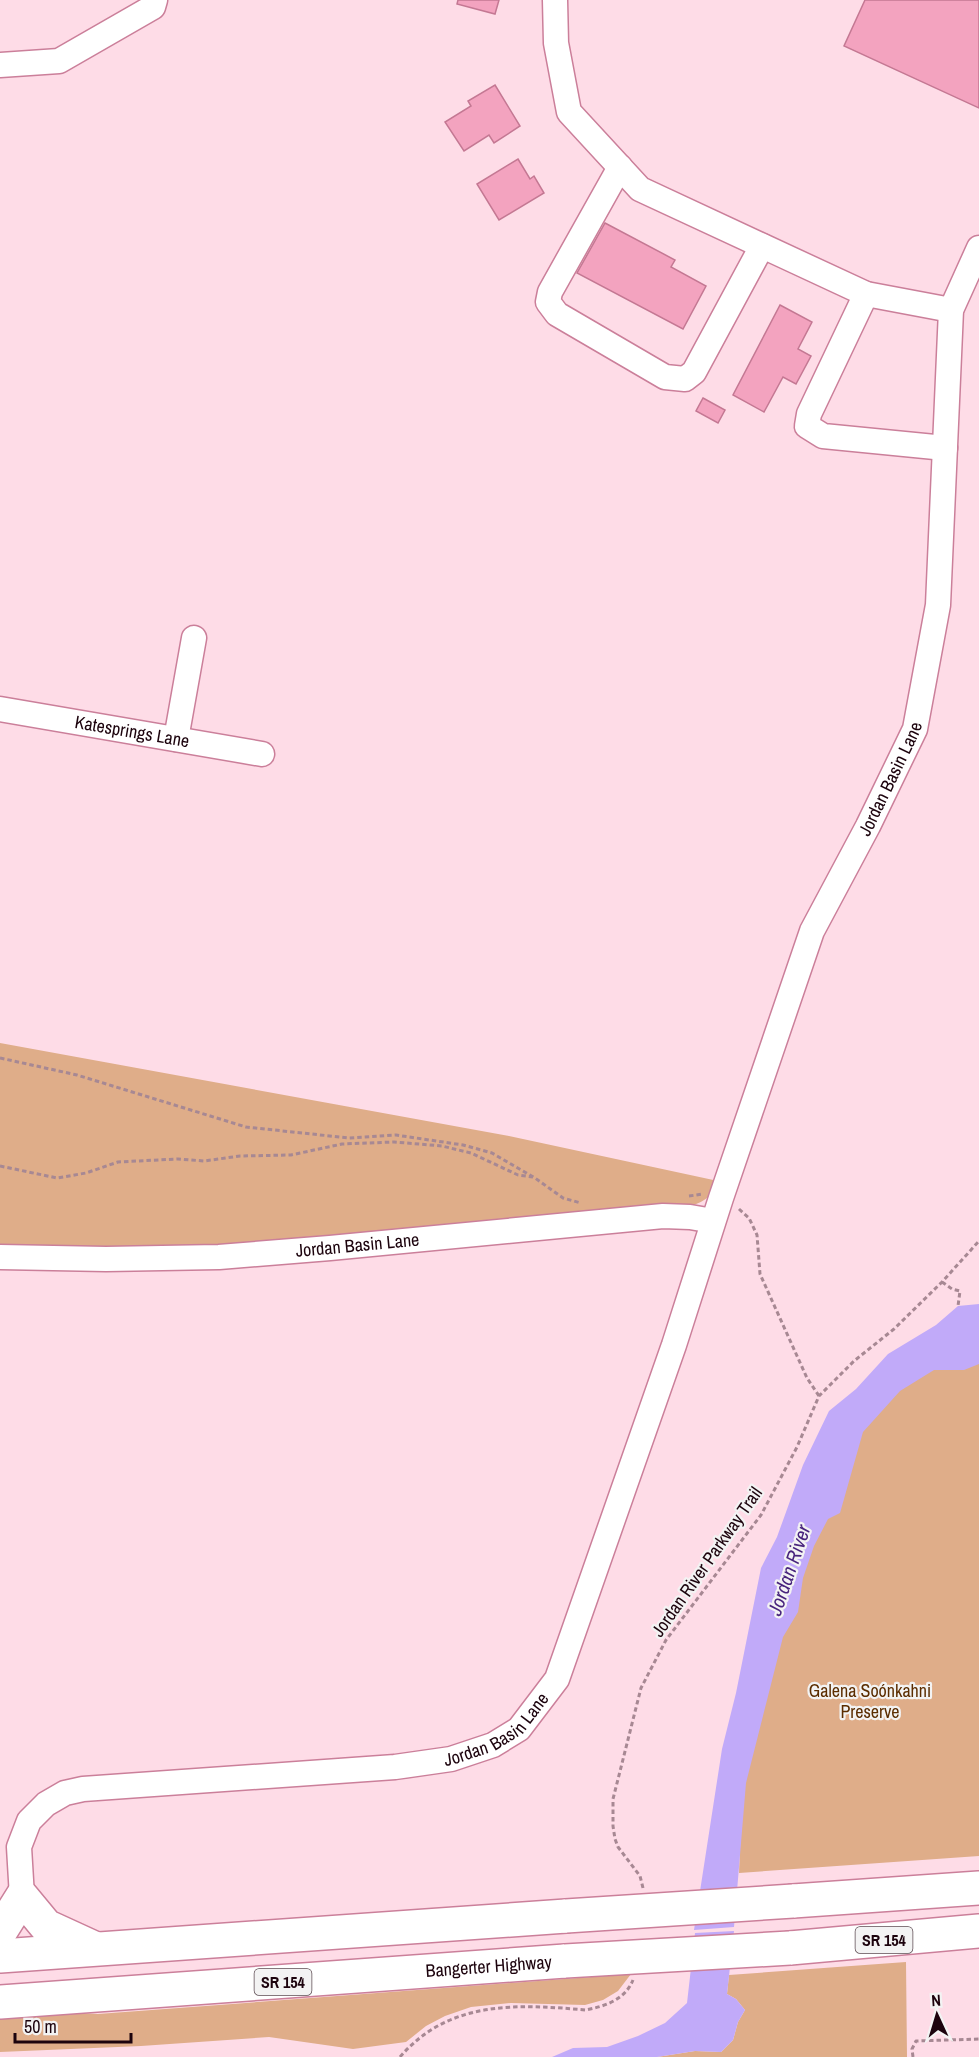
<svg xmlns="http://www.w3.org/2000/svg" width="979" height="2057" viewBox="0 0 979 2057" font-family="'Archivo Narrow',sans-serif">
	<rect width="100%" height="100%" fill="#fedce7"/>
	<path fill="#dfad89" d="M0,1043L509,1136L718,1181C712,1197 704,1202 688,1207L261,1245L144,1251L0,1247Z
		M979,1348V1856L739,1873L744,1750L845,1438L931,1359Z
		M906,1962L907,2057H657L695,2051L721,2052L733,2040L738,2022L745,2010L736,1999L727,1994L729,1975Z
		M631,1974L618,1991L603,2000L585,2005L511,2003L471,2007L445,2016L426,2026L406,2042L353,2049L269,2037L141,2046L0,2052V2014L36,2011L98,2014Z"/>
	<path fill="#c1aaf9" d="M979,1304V1364L964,1370H934L900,1391L863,1432L840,1513L828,1519L814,1546L803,1578L798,1612L783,1637L746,1783L734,1927L694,1930L722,1749L736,1693L761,1568L777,1537L803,1465L829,1411L856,1389L888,1354L936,1325L958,1306Z
		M734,1931L727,1994L736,1999L745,2010L738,2022L733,2040L721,2052L695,2051L657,2057H552L573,2048L607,2047L638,2036L665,2023L687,2003L695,1933Z"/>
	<path fill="#f3a3bf" stroke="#c47893" stroke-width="1.5" d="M458,0H499L495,14L457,4Z
		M865,0H979V108L844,46Z
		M495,85L520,126L494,143L489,135L464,151L445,122L471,106L468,101Z
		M518,159L530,179L534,176L544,193L499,220L477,184Z
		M605,223L675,260L671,267L706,286L683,329L577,273Z
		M780,305L812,322L798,349L811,356L796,384L783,377L764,412L733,395Z
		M703,398L725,410L718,423L696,411Z"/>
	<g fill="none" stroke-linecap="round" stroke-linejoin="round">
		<g stroke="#cb7f9a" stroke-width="27">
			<g id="minor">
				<path d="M555,0L556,43L569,112L640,189L866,294L951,310"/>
				<path d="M0,65L59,61L153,7L155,0"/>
				<path d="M620,167L550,292L548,302L557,314L665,377L685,379L694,372L762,246"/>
				<path d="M866,294L809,414L807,426L823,436L945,448"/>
				<path id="s1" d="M0,709L262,754"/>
				<path d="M176,739L194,638"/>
				<path id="s2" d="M0,1257L106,1259L219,1257L330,1248L663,1216L690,1217L713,1221"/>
				<path id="s3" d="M22,1897L19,1847L29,1821L46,1804L65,1793L83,1789L395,1767L451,1759L493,1745L519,1729L557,1679L674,1345L721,1198L812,931L868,826L915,729L938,605L951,310L979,248"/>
			</g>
		</g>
		<g stroke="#cb7f9a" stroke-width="36">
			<g id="highway">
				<path d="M793,1901L979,1888"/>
				<path d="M0,1932L22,1897L46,1926L94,1948"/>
				<path d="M790,1948L979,1931"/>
				<path d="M0,1956L566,1916"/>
				<path id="s4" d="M0,2002L565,1961"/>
			</g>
		</g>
		<path stroke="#a78893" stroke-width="3" stroke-dasharray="4.5 3" stroke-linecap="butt" d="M0,1058L77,1075L246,1127L349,1138L396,1135L463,1145L492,1153L535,1178L563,1198L581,1203
			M0,1166L57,1178L86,1173L118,1162L178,1159L204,1161L240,1156L291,1155L342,1144L394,1142L442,1146L471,1153L518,1175L533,1177
			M689,1196L703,1194
			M739,1209L749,1218L757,1235L760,1274L807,1378L819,1396
			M942,1282L952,1289L960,1291L958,1306
			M643,1888L640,1876L618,1847L615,1839L613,1826V1799L641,1688L666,1640L761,1515L797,1447L819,1396L854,1361L894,1329L942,1282L979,1241
			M400,2057C449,2000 517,2004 586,2010C605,2006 625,2000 633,1980
			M913,2057L912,2049L916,2041L979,2039"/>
		<use href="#minor" stroke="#fff" stroke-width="24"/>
		<use href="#highway" stroke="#fff" stroke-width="33"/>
		<g stroke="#cb7f9a" stroke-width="36" stroke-linecap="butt">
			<path id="highway-bridge" d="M566,1916L793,1901
				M565,1961L790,1948"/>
		</g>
		<use href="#highway-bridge" stroke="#fff" stroke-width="33"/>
	</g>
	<g text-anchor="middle" stroke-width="4.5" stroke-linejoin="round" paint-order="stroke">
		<g fill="#f3f3f3" stroke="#5c4b52" stroke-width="1.5">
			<rect x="855.5" y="1927" width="57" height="26" rx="4.5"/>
			<rect x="254.5" y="1969" width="57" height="26" rx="4.5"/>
		</g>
		<g font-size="16" font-weight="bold" fill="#1c030d">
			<text x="884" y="1946">SR 154</text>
			<text x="283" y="1988">SR 154</text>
		</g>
		<g font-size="18" fill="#1c030d" stroke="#f3f3f3">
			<text dy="6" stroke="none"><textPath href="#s1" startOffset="134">Katesprings Lane</textPath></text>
			<text dy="6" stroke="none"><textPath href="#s3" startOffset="1611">Jordan Basin Lane</textPath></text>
			<text dy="6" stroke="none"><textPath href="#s2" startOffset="358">Jordan Basin Lane</textPath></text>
			<text transform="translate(707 1562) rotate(-55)" y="6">Jordan River Parkway Trail</text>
			<text dy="6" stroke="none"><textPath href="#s3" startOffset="567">Jordan Basin Lane</textPath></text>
			<text dy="6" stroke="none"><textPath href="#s4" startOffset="490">Bangerter Highway</textPath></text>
		</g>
		<g font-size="18" fill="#5b2d00" stroke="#f3f3f3">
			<text x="870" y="1697">Galena Soónkahni<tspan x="870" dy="21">Preserve</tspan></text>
		</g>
		<g font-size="20" font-style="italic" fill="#48247d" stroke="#f3f3f3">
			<text transform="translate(789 1570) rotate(-71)" y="7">Jordan River</text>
		</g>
	</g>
	<g transform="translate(937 2015) rotate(356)" stroke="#f3f3f3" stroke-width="4.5" paint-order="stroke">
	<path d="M0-4.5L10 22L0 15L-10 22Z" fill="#1c030d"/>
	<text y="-9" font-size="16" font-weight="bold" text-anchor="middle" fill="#1c030d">N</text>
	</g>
	<path d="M15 2033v9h116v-9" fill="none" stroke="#1c030d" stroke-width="3"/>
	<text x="24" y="2033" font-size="18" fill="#1c030d" stroke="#f3f3f3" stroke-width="4.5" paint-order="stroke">50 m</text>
</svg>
